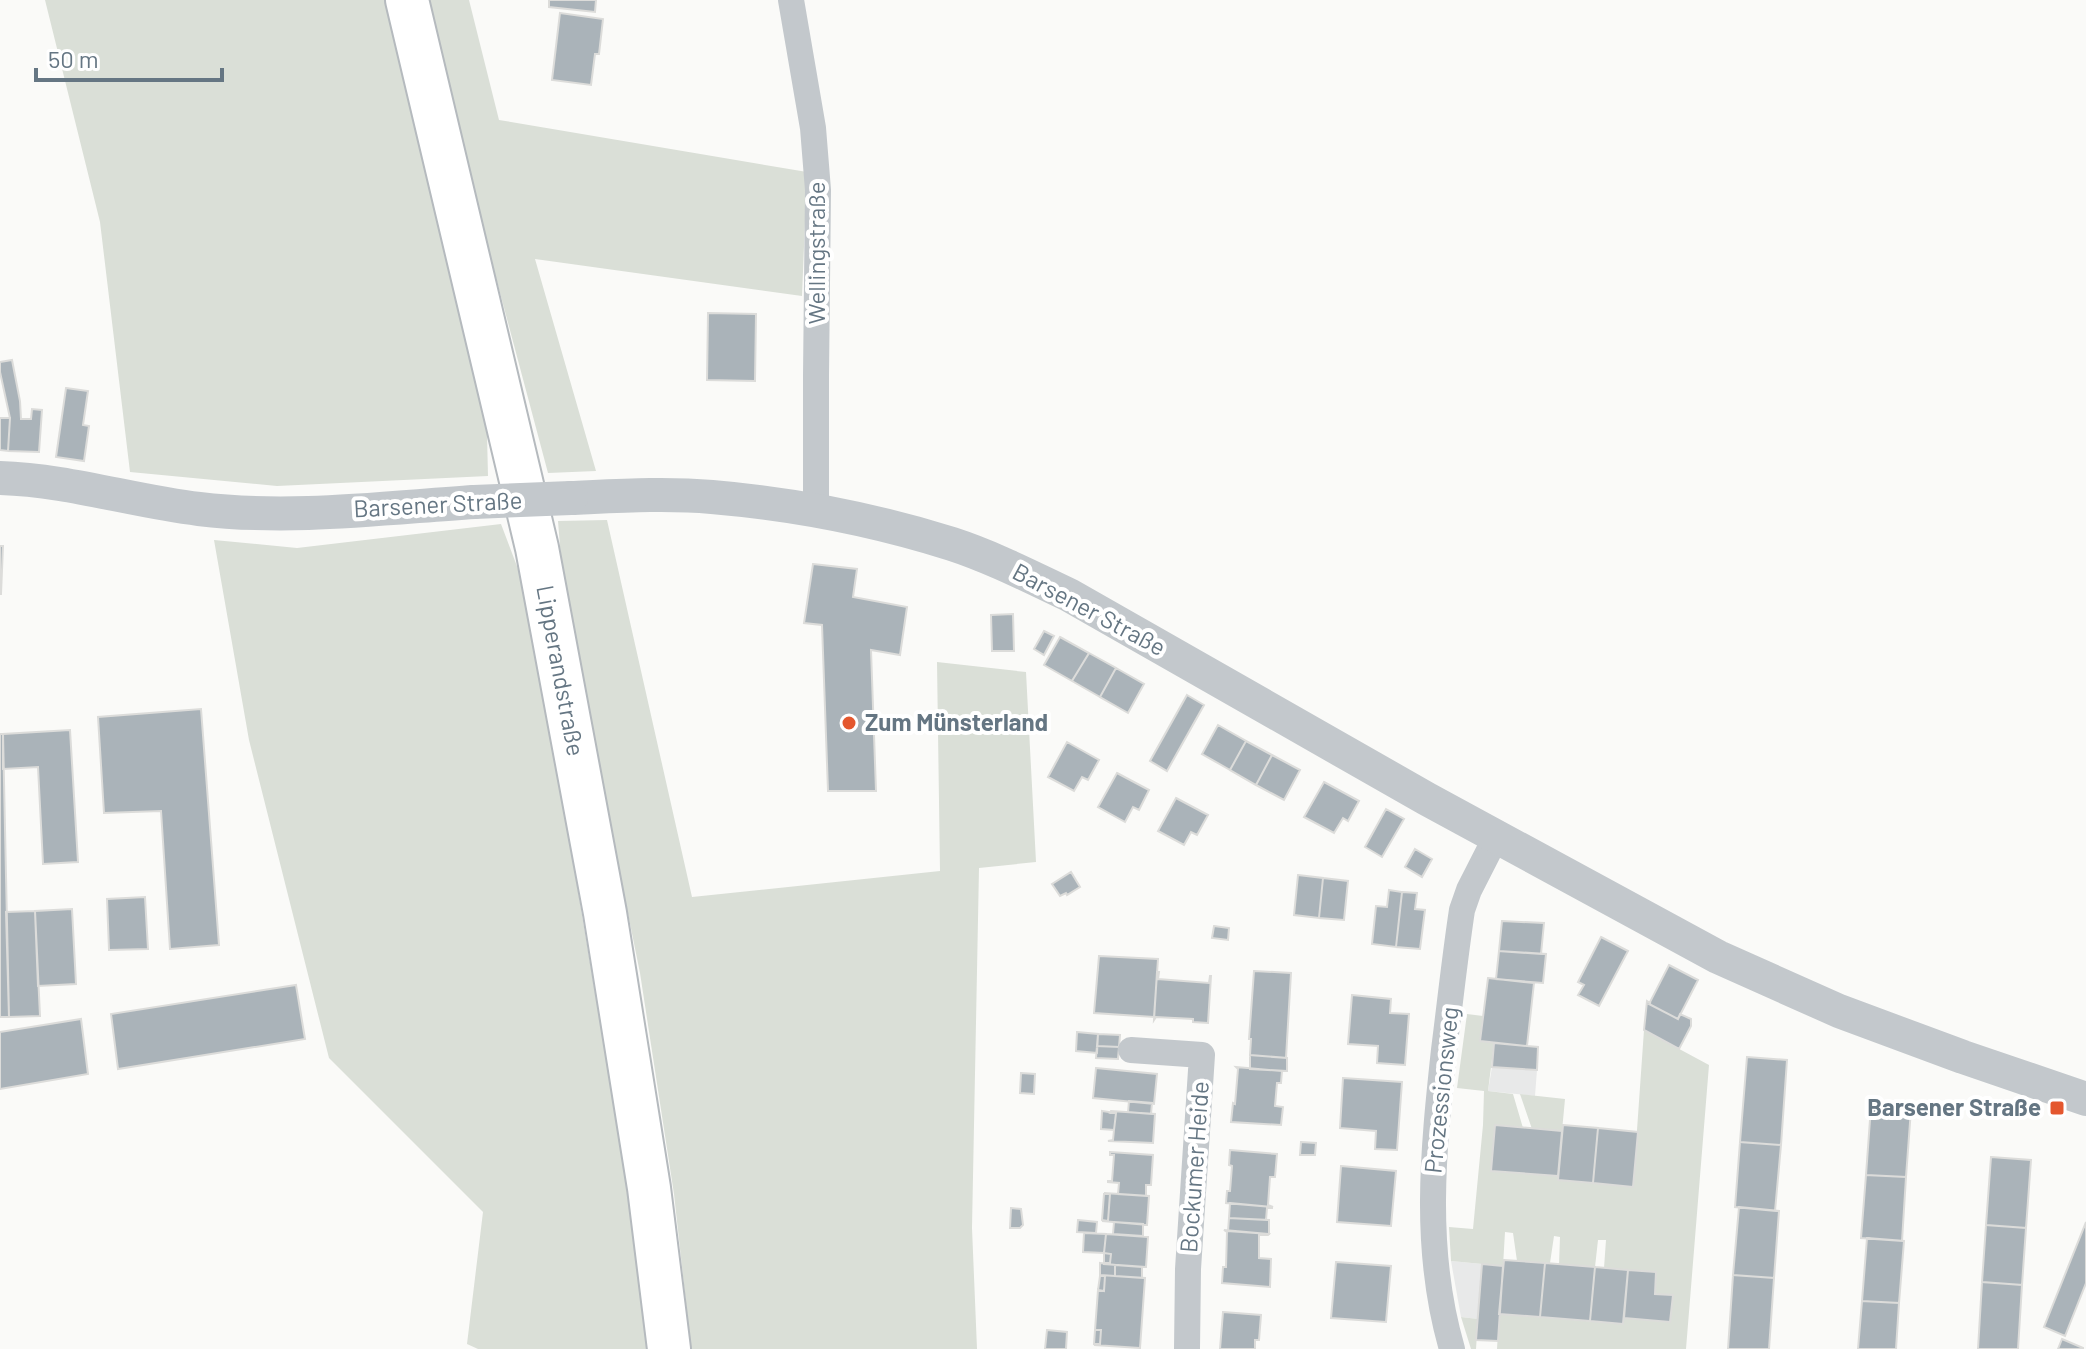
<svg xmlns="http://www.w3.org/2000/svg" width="2086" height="1349" viewBox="0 0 2086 1349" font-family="Barlow,sans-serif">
	<rect width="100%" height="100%" fill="#fafaf8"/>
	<path fill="#e8e9e9" d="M1492,1067L1537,1070L1535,1096L1488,1091Z
		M1451,1261L1482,1264L1478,1319L1461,1317Z"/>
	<path fill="#dadfd7" d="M45,0H387L486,393L488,476L277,486L130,472L100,222Z
		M422,0H469L499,120L807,172L802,296L535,259L596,471L548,473Z
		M607,520L692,897L940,871L937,662L1026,672L1036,862L979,868L972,1228L977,1349H691L674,1194L640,973L564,597L558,521Z
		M501,524L529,598L621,1148L653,1349H478L467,1344L483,1212L329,1058L249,740L214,540L297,548Z
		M1467,1014L1483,1016L1481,1041L1494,1043L1488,1091L1513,1094L1523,1128L1495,1125L1491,1171L1558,1176L1559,1180L1633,1187L1644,1030L1709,1065L1686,1349H1497L1499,1314L1622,1324L1624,1318L1670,1322L1672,1296L1655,1294L1656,1272L1604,1268L1606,1240H1598L1595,1267L1559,1265L1560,1237L1554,1236L1550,1263L1517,1261L1513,1233L1505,1232L1503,1266L1451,1261L1449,1227L1473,1229L1483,1125L1484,1091L1457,1088Z
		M1520,1094L1565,1099L1562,1131L1532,1129Z
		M1461,1317L1478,1319L1476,1349H1471Z"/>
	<path fill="#aab3b9" stroke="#dcdcda" stroke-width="2" d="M549,0H596L595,12L549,7Z
		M560,13L603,19L599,54H595L591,85L552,80Z
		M708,313L756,314L755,381L707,380Z
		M12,360L20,401L21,419H31L32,409L42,410L39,452L8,451L10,418L0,372V362Z
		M66,388L88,391L83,425L89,426L84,461L56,457Z
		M0,418H10L8,451L0,450Z
		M0,546H3L1,594H0Z
		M813,564L857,569L853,597L907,607L900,655L871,650L876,791H828L822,625L804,623Z
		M1013,614L1014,651H992L991,615Z
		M1044,631L1054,636L1044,655L1034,649Z
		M1060,637L1089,653L1072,681L1044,665Z
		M1089,653L1116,668L1100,697L1072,681Z
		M1116,668L1144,684L1128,713L1100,697Z
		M1187,695L1204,705L1167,771L1150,761Z
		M201,709L219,945L170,949L161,811L104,813L98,717Z
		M1218,725L1246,741L1230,770L1202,754Z
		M70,730L78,862L43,864L38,767L3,769V734Z
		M0,734H3L9,1017H0Z
		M1246,741L1272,755L1256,785L1230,770Z
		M1067,742L1099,760L1088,780L1082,777L1074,791L1048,777Z
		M1272,755L1300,770L1284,800L1256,785Z
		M1117,773L1149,790L1139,810L1133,807L1125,822L1098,807Z
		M1324,782L1359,801L1348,821L1343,818L1334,833L1304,817Z
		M1176,798L1208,815L1197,835L1191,832L1184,845L1158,831Z
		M1386,809L1404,819L1382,857L1365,847Z
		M1415,849L1432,859L1422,877L1405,867Z
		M1071,872L1080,887L1067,895L1066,893L1060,896L1052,884Z
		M1298,875L1323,878L1319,918L1294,915Z
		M1323,878L1348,881L1344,920L1319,918Z
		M1389,890L1402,892L1396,947L1372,944L1376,906L1387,907Z
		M1402,892L1417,893L1415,909L1425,910L1420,949L1396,947Z
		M145,897L148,949L109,950L107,899Z
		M72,909L76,984L38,986L35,911Z
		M35,911L40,1016L9,1017L6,912Z
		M1502,921L1544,923L1541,954L1499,951Z
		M1214,926L1229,928L1228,940L1212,938Z
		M1601,937L1628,951L1599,1006L1578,995L1584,985L1578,982Z
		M1499,951L1546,954L1543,983L1496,979Z
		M1099,956L1158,959L1154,1017L1094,1013Z
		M1669,965L1698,980L1678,1019L1649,1004Z
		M1254,971L1291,973L1286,1058L1250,1055L1251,1039H1249Z
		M1157,972H1159L1158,979L1209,983L1210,976H1211L1208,1023L1193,1022V1019L1156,1017L1154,1020Z
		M1488,978L1534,983L1527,1046L1480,1041Z
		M296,985L305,1039L118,1069L111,1014Z
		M1352,995L1391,999L1390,1013L1409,1014L1405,1065L1377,1063L1378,1046L1348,1044Z
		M1647,1001L1650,1003L1649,1004L1678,1019L1680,1014L1691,1019V1026L1679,1049L1644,1030Z
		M81,1019L88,1074L0,1089V1032Z
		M1077,1032L1098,1034L1097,1053L1076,1051Z
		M1098,1034L1120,1035L1119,1047L1097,1046Z
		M1494,1043L1538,1047L1537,1070L1492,1067Z
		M1097,1046L1119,1047L1118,1059L1096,1058Z
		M1250,1055L1287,1058V1071L1250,1069Z
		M1747,1057L1787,1060L1781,1145L1740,1142Z
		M1236,1067L1282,1071L1281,1083H1277L1275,1106L1283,1107L1281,1125L1231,1122L1233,1103L1235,1104L1238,1069Z
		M1096,1068L1157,1074L1154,1104L1093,1098Z
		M1021,1073L1035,1074L1034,1094L1020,1093Z
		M1343,1078L1402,1082L1397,1150L1375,1149L1376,1131L1340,1128Z
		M1129,1101L1152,1103L1151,1114L1128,1112Z
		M1871,1106L1911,1109L1906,1177L1866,1175Z
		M1102,1111L1116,1113L1114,1130L1101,1129Z
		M1111,1111L1155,1114L1153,1143L1108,1141L1113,1140L1114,1130L1116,1113H1110Z
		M1495,1125L1562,1131L1558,1176L1491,1171Z
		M1563,1125L1598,1128L1593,1183L1558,1180Z
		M1598,1128L1638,1132L1633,1187L1593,1183Z
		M1301,1142L1316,1143L1315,1155H1300Z
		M1740,1142L1781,1145L1775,1211L1735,1207Z
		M1230,1150L1277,1154L1275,1177H1270L1268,1205L1273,1207L1226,1203L1227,1191H1230L1232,1166L1229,1165Z
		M1110,1152L1153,1155L1151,1185H1146V1196L1118,1194L1119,1183L1108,1182V1181H1112L1114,1155H1110Z
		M1991,1157L2031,1160L2026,1228L1986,1225Z
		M1341,1166L1396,1171L1391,1226L1337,1222Z
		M1866,1175L1906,1177L1902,1241L1861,1238Z
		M1104,1193L1149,1196L1147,1225L1102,1221H1108L1110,1194Z
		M1104,1194H1110L1108,1221L1102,1220Z
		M1230,1203L1272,1207V1208H1267L1266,1220L1229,1218Z
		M1739,1207L1779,1211L1774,1278L1733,1275Z
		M1011,1208L1021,1209L1023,1225L1020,1228H1010Z
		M1229,1218L1269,1220V1234L1228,1231Z
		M1078,1220L1097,1222L1096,1233L1077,1232Z
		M1114,1222L1143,1224V1236L1113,1234Z
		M2086,1222V1283L2065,1336L2044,1327Z
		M1986,1225L2026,1228L2022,1285L1982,1282Z
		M1224,1230L1269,1234L1268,1235H1259V1258L1271,1259L1270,1287L1222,1283L1223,1267H1226L1227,1232Z
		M1084,1233L1106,1234L1104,1253L1083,1252Z
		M1106,1234L1148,1237L1146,1267L1104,1264V1263H1110L1111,1254L1104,1253Z
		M1867,1238L1904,1241L1899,1303L1862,1301Z
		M1104,1253L1111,1254L1110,1263H1104Z
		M1504,1260L1545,1263L1540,1317L1499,1314Z
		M1336,1262L1391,1266L1386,1322L1331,1318Z
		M1100,1263L1115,1265V1276L1100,1275Z
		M1545,1263L1595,1267L1590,1321L1540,1317Z
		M1482,1264L1503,1266L1498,1341L1476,1340Z
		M1115,1265L1142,1267V1278L1115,1276Z
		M1595,1267L1628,1270L1623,1324L1590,1321Z
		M1628,1270L1656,1272L1655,1294L1673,1295L1670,1322L1624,1318Z
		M1100,1275L1145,1278L1140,1348L1094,1345L1100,1344L1101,1330H1095L1098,1290L1104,1291L1105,1276Z
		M1733,1275L1774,1278L1769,1349H1728Z
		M1100,1276H1105L1104,1291L1098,1290Z
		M1982,1282L2022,1285L2018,1349H1978Z
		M1862,1301L1899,1303L1896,1349H1858Z
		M1223,1312L1261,1315L1259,1340H1255V1349H1220Z
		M1047,1330L1067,1332L1066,1349H1045Z
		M1095,1330H1101L1100,1344H1094Z
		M2062,1339L2083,1348V1349H2058Z"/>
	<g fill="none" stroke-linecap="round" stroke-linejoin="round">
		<g stroke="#b5babe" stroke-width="46">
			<g id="primary">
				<path id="s1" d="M407,0L537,548L605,913L649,1188L669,1349"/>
			</g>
		</g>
		<path stroke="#c3c8cc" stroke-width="26" d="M791,0L813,128L818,190L816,376V509
			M1131,1050L1202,1055L1188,1269L1187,1349
			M1452,1349C1423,1249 1433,1152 1444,1050C1450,1003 1455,956 1462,910L1469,890L1496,837"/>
		<path stroke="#c3c8cc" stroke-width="34" d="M0,478C68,480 132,501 199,509C290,520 383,508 474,502
			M571,498C618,496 665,493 712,497C794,504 873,519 952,544C992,557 1031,577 1069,595L1427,799L1718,957L1839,1011L1963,1057L2086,1099"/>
		<use href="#primary" stroke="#fff" stroke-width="42"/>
		<path stroke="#c3c8cc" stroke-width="34" d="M474,502L571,498"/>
	</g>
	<g fill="#e4572e" stroke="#fff" stroke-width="3">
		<circle cx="849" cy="723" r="8"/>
		<rect x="2049" y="1100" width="16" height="16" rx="4"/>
	</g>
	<g text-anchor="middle" stroke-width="8" stroke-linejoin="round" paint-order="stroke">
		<g font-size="24" fill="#657683" stroke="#fff">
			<text transform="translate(817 253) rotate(-90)" y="8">Wellingstraße</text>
			<text transform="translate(438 505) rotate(-3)" y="8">Barsener Straße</text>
			<text transform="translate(1089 610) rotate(28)" y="8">Barsener Straße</text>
			<text dy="8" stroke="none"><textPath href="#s1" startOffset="688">Lipperandstraße</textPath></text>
			<text transform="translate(1442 1090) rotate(-84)" y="8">Prozessionsweg</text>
			<text transform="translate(1195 1167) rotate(-86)" y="8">Bockumer Heide</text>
		</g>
		<g font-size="24" font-weight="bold" fill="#657683" stroke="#fff" text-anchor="start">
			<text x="865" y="731">Zum Münsterland</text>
			<text x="2041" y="1116" text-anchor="end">Barsener Straße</text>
		</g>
	</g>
	<path d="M36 68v12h186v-12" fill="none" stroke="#657683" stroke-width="4"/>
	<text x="48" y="68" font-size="24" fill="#657683" stroke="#ffffff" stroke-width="6" paint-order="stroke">50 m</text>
</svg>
